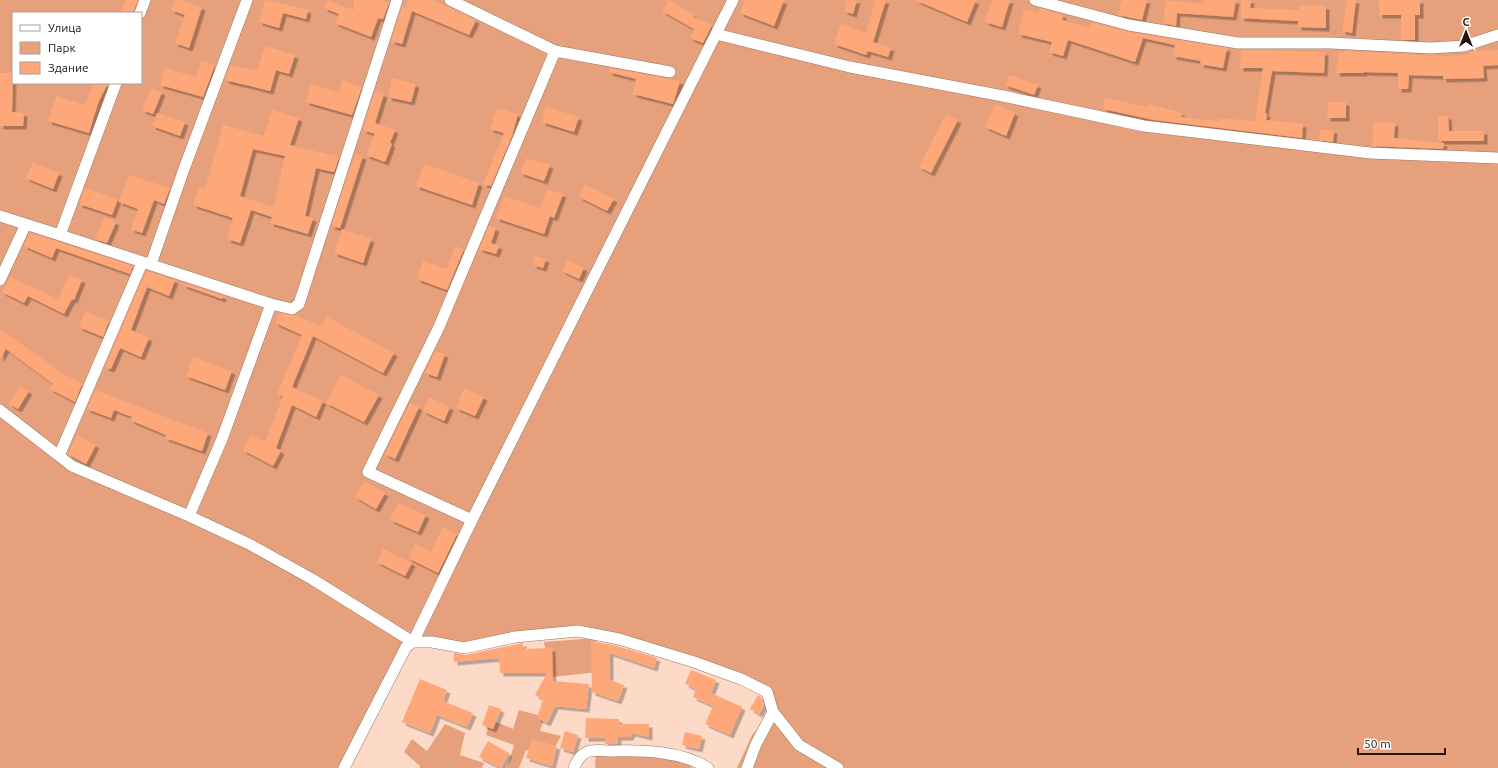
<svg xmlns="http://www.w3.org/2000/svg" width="1498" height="768" viewBox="0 0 1498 768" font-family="Ubuntu,sans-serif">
	<defs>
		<filter id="shadow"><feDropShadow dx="3.5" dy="3.5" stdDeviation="0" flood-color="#0004"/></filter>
	</defs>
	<rect width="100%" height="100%" fill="#fdd9c7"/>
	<path fill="#e6a07b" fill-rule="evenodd" d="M0,0H1498V768H737L752,735L773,712L767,692L741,679L578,631L464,648L410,638L343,768H0ZM13,13H141V83H13Z
		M595,638L599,672L551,677L544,642Z
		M519,710L545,717L540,731L561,736L551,754L526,750L519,768H507L514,745L486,735L491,718V720L513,729Z
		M445,724L465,733L460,755L484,763L482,768H420V766L404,752L412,739L427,751Z
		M596,748L685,756L692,768H595Z"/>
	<path fill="#fea779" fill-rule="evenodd" filter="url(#shadow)" d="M126,0H138L133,13H121Z
		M175,0H181L202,7L189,48L175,43L185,15L171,10Z
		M265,0L308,10L306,19L283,13L279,28L259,22Z
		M327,0L354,10V0H381L389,3L383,19L378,18L371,37L335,23L339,14L324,8Z
		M408,0H433L476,20L469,35L412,11L402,44L391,41L402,7L405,8Z
		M669,0L694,15L693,17L712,25L703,43L690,38L694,29L662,11Z
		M745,0H784L774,26L740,13Z
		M847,0H857L853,14L844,11Z
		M875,0H886L873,42L891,48L888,57L868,51L866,55L834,44L841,24L866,33Z
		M915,0H976L967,22Z
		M992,0H1010L1002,27L985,22Z
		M1122,0H1147L1142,20L1118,15Z
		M1166,0L1203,4L1204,0H1236L1233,17L1177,13L1176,26L1163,23Z
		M1241,0H1251L1250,8L1299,10V5L1326,6V28L1298,27V21L1241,18Z
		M1347,0H1356L1352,33L1342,31Z
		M1379,0H1420V15H1415V40H1401V15H1379Z
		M1040,8L1063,15L1062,20L1090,28L1092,22L1128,32L1227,48L1223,68L1200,64L1201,61L1173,56L1175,45L1143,38L1135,62L1068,40L1063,56L1049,52L1052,42L1018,34L1024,10L1038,13Z
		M265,46L295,55L289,74L276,70L270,91L225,80L230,65L257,71Z
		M1241,50L1325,52L1324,73L1272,71L1265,113H1267L1266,120L1303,124L1302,138L1154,120L1103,109L1105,98L1147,107L1148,104L1182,113L1181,117L1218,121V118L1255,121L1263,68H1240Z
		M1498,50V65L1483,66L1484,78L1443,79V76L1409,75L1408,89H1398V73L1364,72V73H1336L1339,52H1344V51L1440,56L1469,55V52Z
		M201,60L215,65L203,97L160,85L164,68L196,77Z
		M610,68L680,81L673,104L633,94L636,79L609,72Z
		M0,73H13L12,112L24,113L23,126H0Z
		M1009,75L1038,85L1034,95L1005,85Z
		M392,78L416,84L411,102L388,97Z
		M342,80L362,87L352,115L306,102L311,84L339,92Z
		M94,83H108L98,103L89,133L48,121L56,96L85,105Z
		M151,88L162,92L153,114L142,110Z
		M375,91L384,94L375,123L395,130L390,143L392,144L385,162L366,155L375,134L363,130Z
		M1328,102H1346V118H1327Z
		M995,104L1015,113L1006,136L985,127Z
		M546,107L579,117L574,132L542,122Z
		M497,108L518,114L512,136L491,186L483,184L504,133L490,129Z
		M272,110L299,118L290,145L339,157L334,172L316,168L305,216L313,218L308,234L270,223L272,217L251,210L240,243L227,239L233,218L193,205L199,187L205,189L223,125L264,136ZM253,149L285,156L273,207L240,196Z
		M157,113L185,122L180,136L152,126Z
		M946,114L958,120L931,173L919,167Z
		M1438,116H1448L1449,131H1484V141H1438Z
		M1374,122L1395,123L1394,138L1444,143L1443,149L1372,146Z
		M1320,130H1334L1333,142L1319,140Z
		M355,154L363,156L340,228L331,226Z
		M526,158L550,165L544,181L520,173Z
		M33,163L59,173L53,189L26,178Z
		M424,164L479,183L472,205L416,186Z
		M129,175L170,188L164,204L154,200L142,233L131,229L138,209L119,202Z
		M585,184L614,199L607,211L579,197Z
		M85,188L118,199L112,215L79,204Z
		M547,189L563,194L554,218L550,216L544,234L496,218L504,196L540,208Z
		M104,217L116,222L107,243L95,239Z
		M489,226L496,228L491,243L499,246L496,254L479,249Z
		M342,229L371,239L363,263L334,253Z
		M30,233L58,242L133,266L130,274L56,248L52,258L24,246Z
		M455,246L464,249L447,290L417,279L423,261L447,269Z
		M535,256L546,259L543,268L533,265Z
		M567,260L584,268L579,279L562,271Z
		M146,271L175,280L169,296L147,287L131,330L149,338L141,357L120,348L111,369L105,367Z
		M69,274L82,280L74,300L72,299L64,314L28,296L24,303L2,292L10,277L58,299Z
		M184,283L223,296L222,299L183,285Z
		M85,311L109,321L103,337L79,327Z
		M279,313L295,315L322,326L327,317L394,353L383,373L313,336L292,387L323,401L316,417L292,405L276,448L281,451L273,466L243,450L251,435L265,442L283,396L277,394L302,335L275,323Z
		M0,329L62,373L82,384L75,402L50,389L53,384L6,349L0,359Z
		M435,351L445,354L437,377L425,373Z
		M193,357L232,371L225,390L186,376Z
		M341,375L379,395L364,422L326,403Z
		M20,386L29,391L18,409L9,404Z
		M464,388L484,397L475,416L456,408Z
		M95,390L208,433L202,451L165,438L166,435L130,420L132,417L114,410L111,418L87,409Z
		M429,397L450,407L444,421L423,411Z
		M410,403L419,407L395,459L385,454Z
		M77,435L96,445L86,464L68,454Z
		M364,481L385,493L376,509L355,497Z
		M398,503L426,515L418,532L390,520Z
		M443,527L457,534L438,573L408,558L415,544L431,552Z
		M383,549L412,563L405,576L377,562Z
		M591,641L617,646L657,658L654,668L610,653V680L624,685L618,701L592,692Z
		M523,643V649L552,648L553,681L589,684L586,709L555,706L547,723L537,718L543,699L535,695L547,673H500L499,658L454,662V653L465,655Z
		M691,670L716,680L711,693L742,707L730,735L705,724L713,706L693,697L696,689L685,684Z
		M420,679L447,690L443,701L473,713L467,727L437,715L430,733L402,722Z
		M758,695L761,697L764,705L759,714L750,709Z
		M489,705L501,709L493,729L482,725Z
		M586,718L619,719V724H649V737L632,733L630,737H618V744H605V738H585Z
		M565,731L578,735L573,752L560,748Z
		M685,732L702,736L699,749L682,745Z
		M532,739L557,746L552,766L526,758Z
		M488,741L509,753L501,768L479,757Z"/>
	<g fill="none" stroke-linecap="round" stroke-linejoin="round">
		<g stroke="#977767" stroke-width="12">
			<path id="minor" d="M450,0L555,51L670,72
				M1035,0L1129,25L1238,43H1331L1430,48L1464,46L1498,35
				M140,13L145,0
				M716,34L850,67L1003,96L1144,126L1370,153L1498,158
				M0,216L60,235L116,83
				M60,235L271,304
				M151,264L184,169L247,0
				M0,280L26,224
				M0,410L72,466L189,516L249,544L312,579L413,642H432L464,648L515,637L578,631L619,639L694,662L741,679L767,692L773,712L799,745L838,768
				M59,456L142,263
				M189,516L222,439L271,304L292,309L299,304L397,0
				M472,520L368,472L439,327L555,51
				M344,768L406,647L413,642L472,520L733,0
				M574,768C577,760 581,753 590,751C597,750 605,751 612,751C643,750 681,751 708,768
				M747,768L756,744L773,712"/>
		</g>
		<use href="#minor" stroke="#fff" stroke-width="11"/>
	</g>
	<rect x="12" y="12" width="130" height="72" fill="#ffffff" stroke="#a6a19f"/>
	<rect x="20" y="25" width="20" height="6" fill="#ffffff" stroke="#a6a19f"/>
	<text x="48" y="32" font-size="12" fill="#21150e">Улица</text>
	<rect x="20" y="42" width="20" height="12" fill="#e6a07b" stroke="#a6a19f"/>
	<text x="48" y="52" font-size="12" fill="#21150e">Парк</text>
	<rect x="20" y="62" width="20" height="12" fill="#fea779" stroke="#a6a19f"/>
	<text x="48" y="72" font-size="12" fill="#21150e">Здание</text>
	<g transform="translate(1466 32)" stroke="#ffffff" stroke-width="3" paint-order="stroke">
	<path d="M0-3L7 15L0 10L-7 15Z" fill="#21150e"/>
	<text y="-6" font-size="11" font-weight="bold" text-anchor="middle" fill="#21150e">С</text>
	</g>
	<path d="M1358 748v6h87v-6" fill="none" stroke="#21150e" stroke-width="2"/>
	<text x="1364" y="748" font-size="12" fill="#21150e" stroke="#ffffff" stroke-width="3" paint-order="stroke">50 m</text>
</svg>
